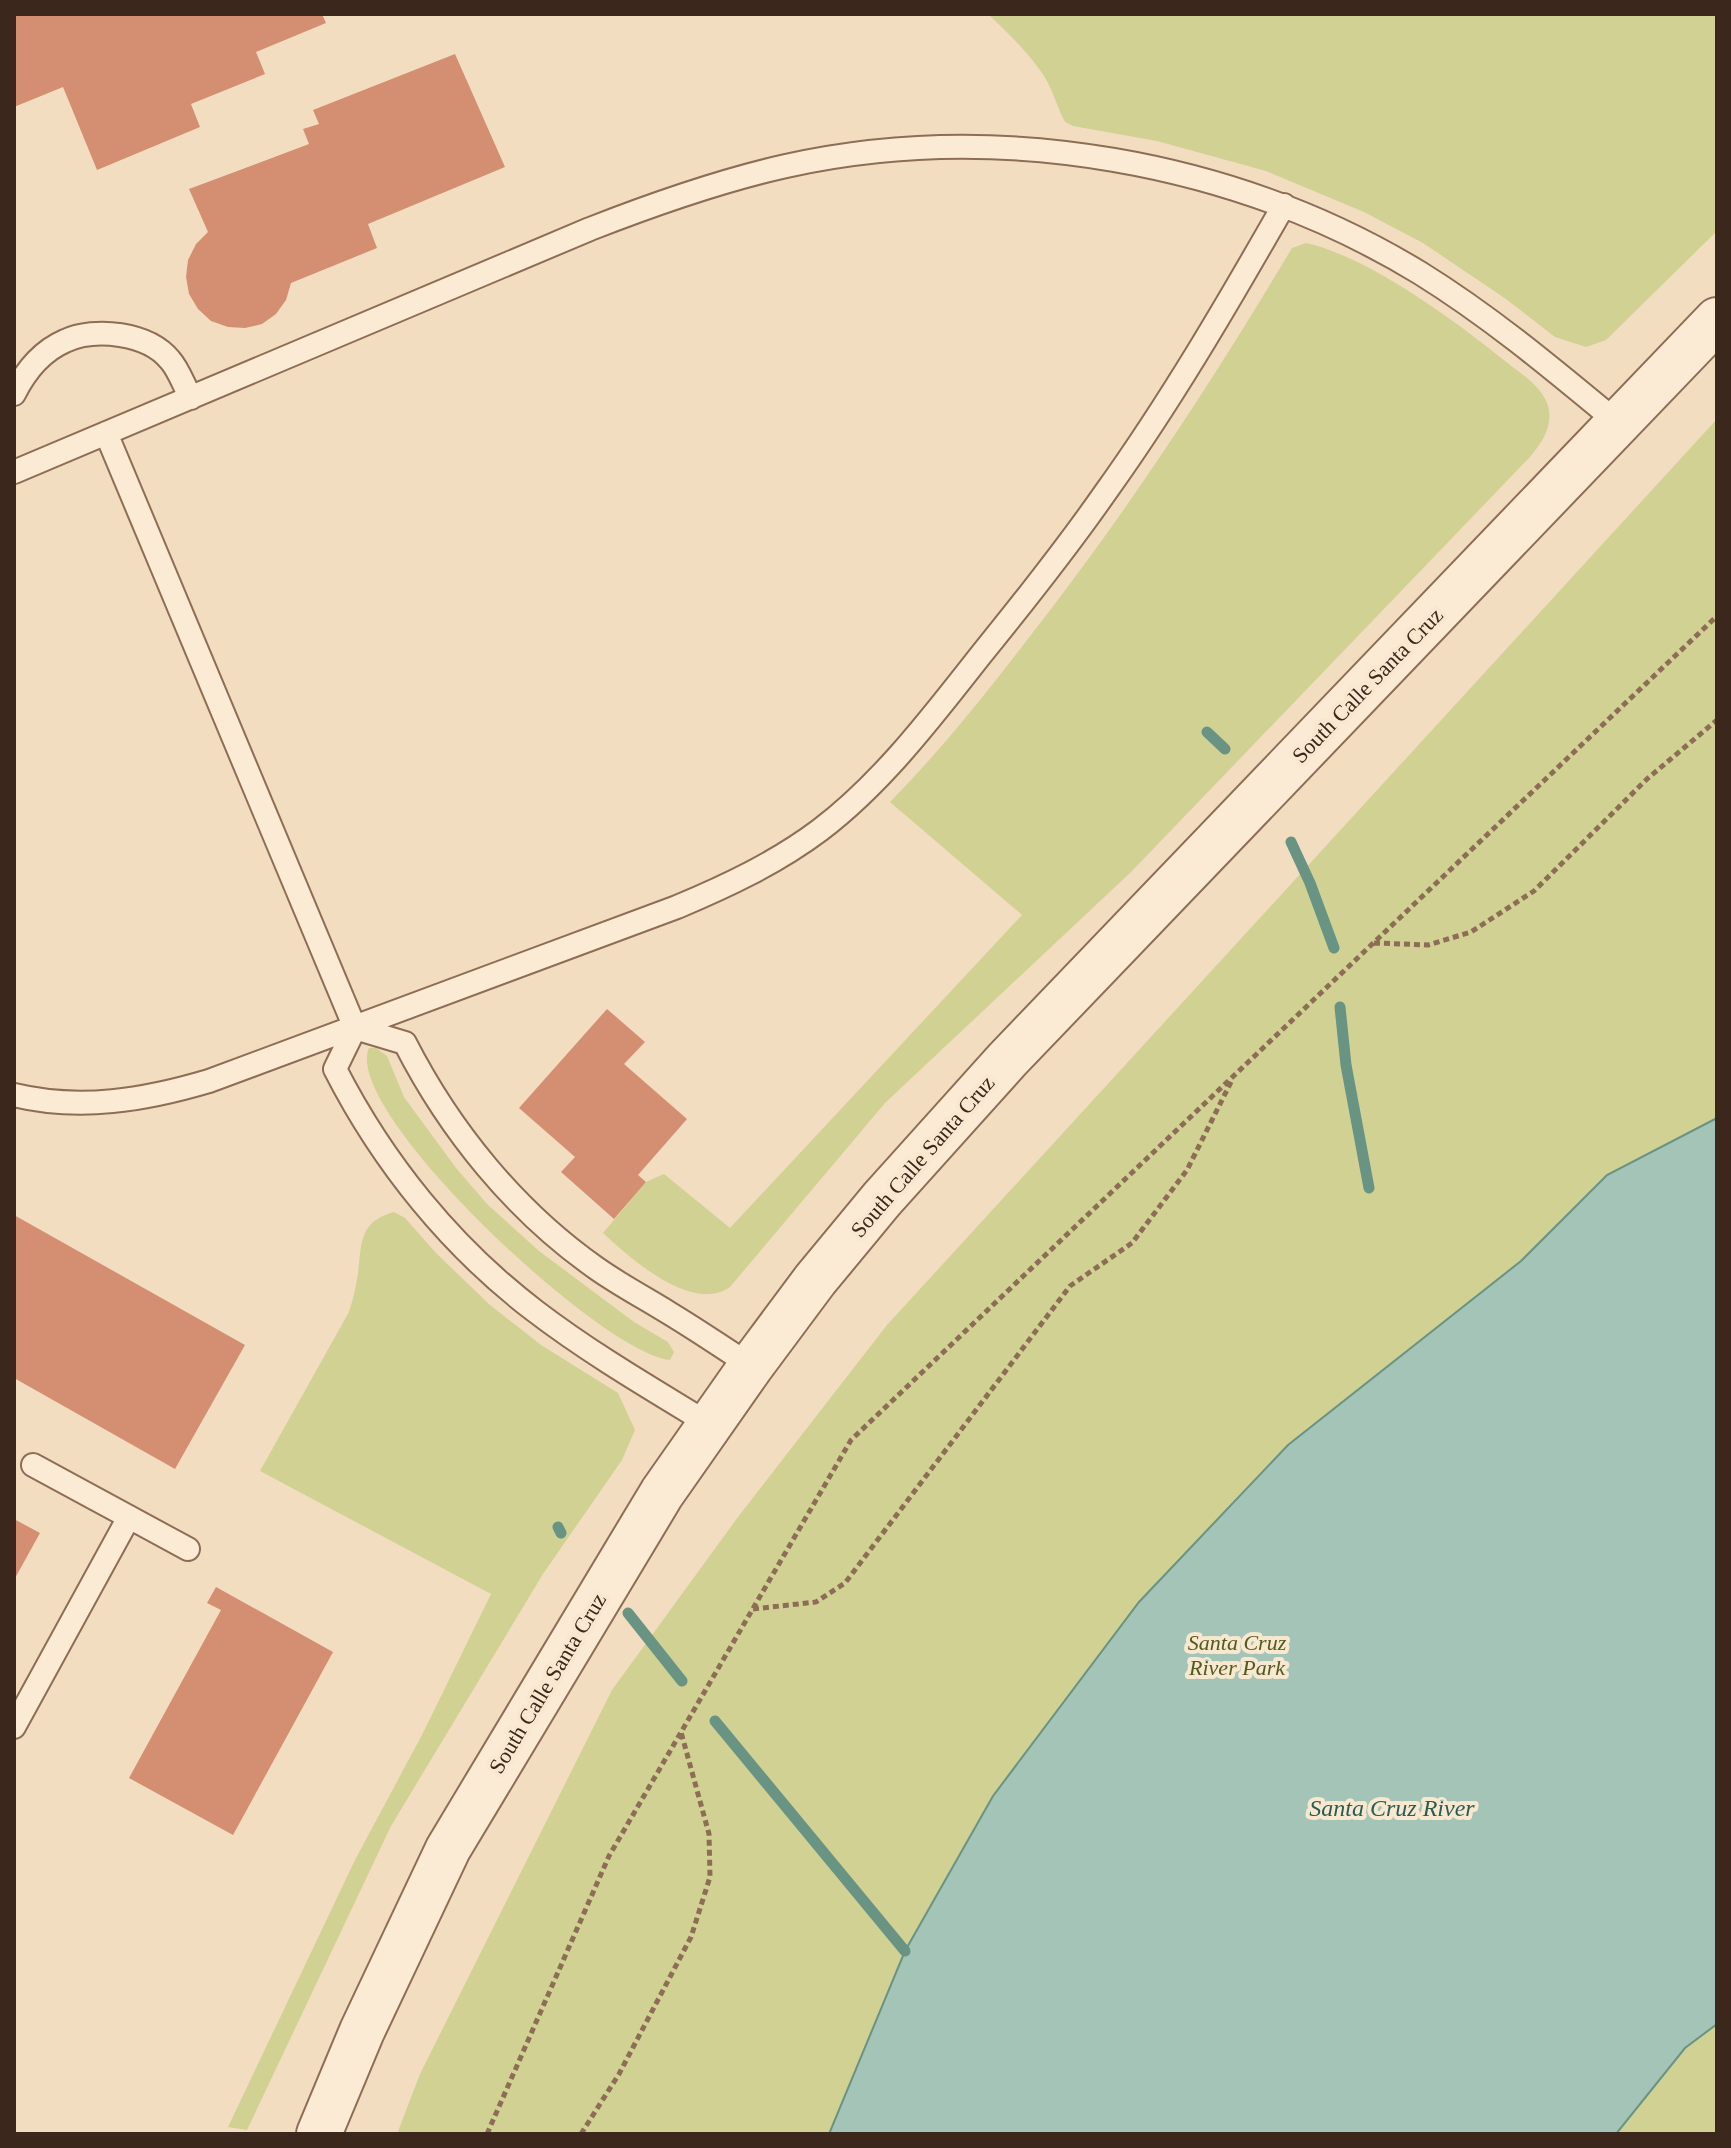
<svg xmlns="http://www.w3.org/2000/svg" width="1731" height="2148" viewBox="0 0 1731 2148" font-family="'Times New Roman',serif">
	<rect width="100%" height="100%" fill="#f2ddc0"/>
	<path fill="#d1d193" d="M988,14H1717V231L1606,340L1586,347L1555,337L1506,299L1423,243L1364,212L1266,171L1157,141L1073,126L1065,122C1057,107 1053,90 1044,76C1029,53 1008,33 988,14Z
		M1306,243C1369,257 1454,320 1505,361C1520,373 1540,385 1547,403C1555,424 1542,443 1529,458L1131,872L885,1103L730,1287C692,1314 630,1258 603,1233L646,1182L664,1174L730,1228L1022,915L890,802C940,751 984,696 1027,640C1125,515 1211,384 1292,248Z
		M1717,419V2134H397L420,2074L612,1690L738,1517L887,1325Z
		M369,1048H376L387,1056L404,1097L456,1168L487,1204L539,1251L634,1322L668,1342L674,1352L670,1360C603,1355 341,1111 369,1048Z
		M394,1212L405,1218L436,1253L490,1305L541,1345L618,1393L635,1430L622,1460L543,1574L391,1826L247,2130L228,2127L355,1860L423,1733L491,1594L260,1471L349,1312C353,1299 356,1287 358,1273C362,1244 358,1222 394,1212Z"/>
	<path fill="#a3c4b6" stroke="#699383" stroke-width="2" d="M1717,1118V2024L1685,2048L1616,2134H829L905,1951L993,1796L1139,1602L1288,1445L1521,1261L1607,1175Z"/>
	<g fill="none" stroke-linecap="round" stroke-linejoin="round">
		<path stroke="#699383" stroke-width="11" d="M1207,732L1225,749
			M1291,842L1310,883L1334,948
			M1340,1007L1346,1065L1369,1188
			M558,1527L561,1533
			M628,1613L682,1681
			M715,1721L905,1951"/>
	</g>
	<path fill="#d48f72" d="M14,14H322L326,23L256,52L265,74L191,104L200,127L97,170L63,87L14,107Z
		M455,54L505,167L368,224L377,248L291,283L286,300L276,314L262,324L245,328L228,327L211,321L198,309L189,294L186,277L188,260L196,244L208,232L189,189L309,144L303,129L319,124L313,110Z
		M607,1009L645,1042L624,1064L687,1119L638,1175L646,1182L614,1219L561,1172L575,1157L519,1108Z
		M14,1215L245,1345L175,1469L14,1378Z
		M14,1519L40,1533L14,1580Z
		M216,1587L333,1652L233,1835L129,1778L221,1610L207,1603Z"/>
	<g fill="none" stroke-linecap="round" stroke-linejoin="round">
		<g stroke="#8d6d56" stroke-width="26">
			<path id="service" d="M14,394C25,372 42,351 65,341C95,327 148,333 170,360C179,370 184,386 191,398
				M106,433L355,1028L335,1069C383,1163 451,1247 535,1311C590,1353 650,1388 709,1424
				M14,472L590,229C654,204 719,181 786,166C998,119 1236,161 1420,273C1491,317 1554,370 1618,423
				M355,1028L405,1043C450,1131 515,1211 596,1268C620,1285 645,1298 669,1313C697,1330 724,1348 751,1366
				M14,1095C80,1111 145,1100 209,1081L677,907C727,886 776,863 820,830C882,783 932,717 980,656C1023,603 1066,549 1105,493C1171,401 1228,303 1284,205
				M33,1465L188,1549
				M14,1727L129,1517"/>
		</g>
		<g stroke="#8d6d56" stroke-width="48">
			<path id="tertiary" d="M319,2134L362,2031L448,1849L662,1493L751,1366L815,1280L882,1199L1007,1060L1717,320"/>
		</g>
		<path stroke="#8d6d56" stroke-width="5" stroke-dasharray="6 4" stroke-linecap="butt" d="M1374,943L1428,945L1471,932L1534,891L1647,779L1717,720
			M753,1609L816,1602L845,1583L1070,1286L1132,1243L1187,1170L1232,1080
			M487,2134L609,1856L851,1440L1717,616
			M581,2134L619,2074L691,1937L710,1877L709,1834L681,1732"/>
		<use href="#service" stroke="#fcebd4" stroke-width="22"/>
		<use href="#tertiary" stroke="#fcebd4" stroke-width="44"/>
	</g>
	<g text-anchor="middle" stroke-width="8" stroke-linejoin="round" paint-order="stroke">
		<g font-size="22" fill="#3b271c" stroke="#f9e8d0">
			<text transform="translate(1367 685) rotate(-46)" y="8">South Calle Santa Cruz</text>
			<text transform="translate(922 1156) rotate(-49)" y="8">South Calle Santa Cruz</text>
			<text transform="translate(547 1683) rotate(-59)" y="8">South Calle Santa Cruz</text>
		</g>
		<g font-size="22" font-style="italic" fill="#525a20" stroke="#f9e8d0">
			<text x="1237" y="1650">Santa Cruz<tspan x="1237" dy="25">River Park</tspan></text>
		</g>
		<g font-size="24" font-style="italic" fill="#2a5c53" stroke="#f9e8d0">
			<text x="1392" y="1816">Santa Cruz River</text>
		</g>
	</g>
	<rect width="1731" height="2148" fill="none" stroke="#3b271c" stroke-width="32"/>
</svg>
